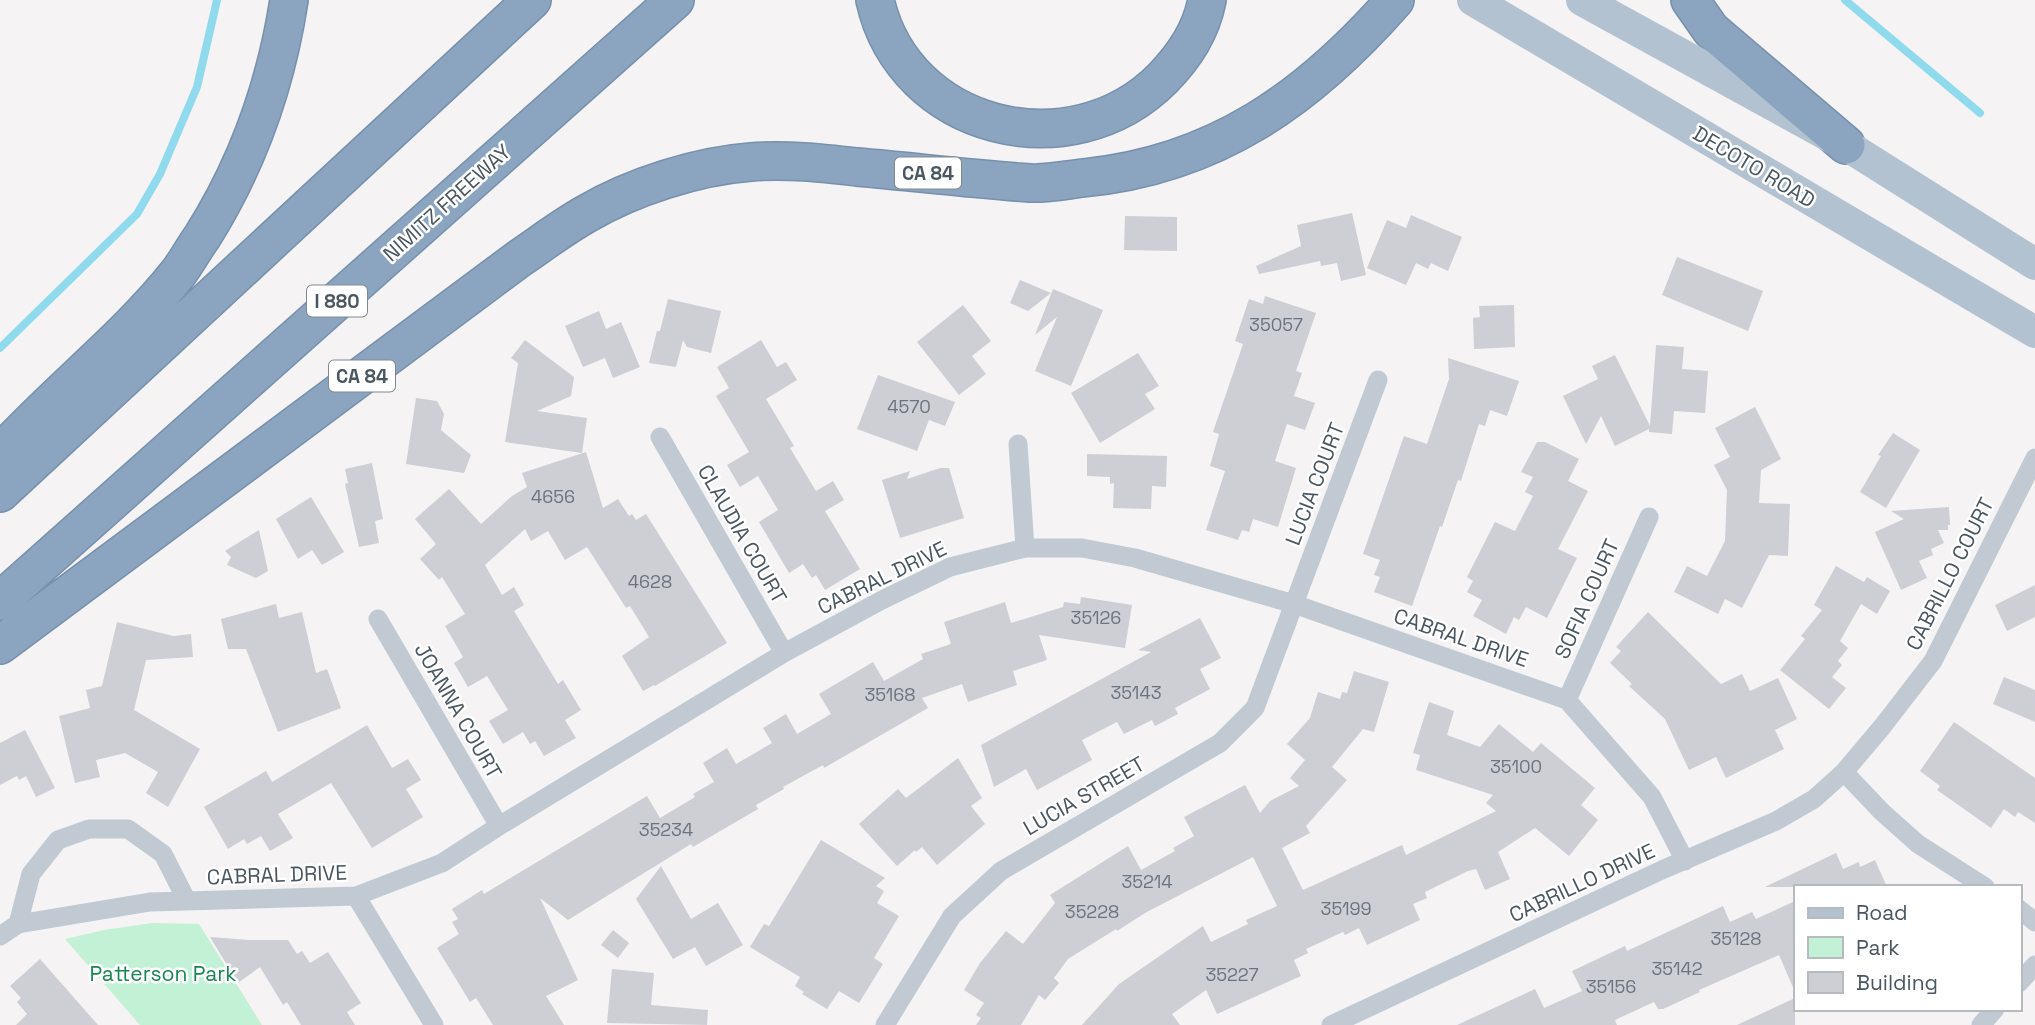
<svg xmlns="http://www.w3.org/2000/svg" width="2035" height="1025" viewBox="0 0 2035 1025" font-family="'Space Grotesk',sans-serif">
	<rect width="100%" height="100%" fill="#f5f3f3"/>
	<path fill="#c3f1d5" d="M152,923L199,924L262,1025H140L65,939L104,930Z"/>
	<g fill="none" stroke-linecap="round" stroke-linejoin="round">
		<path stroke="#90daee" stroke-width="8" d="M1845,0L1980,113
			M0,348L137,214L160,174L197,87L217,0"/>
	</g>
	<path fill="#cdcfd5" d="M1352,213L1366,275L1341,281L1337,263L1321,266L1320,261L1259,274L1256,266L1301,246L1297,225Z
		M1411,215L1462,237L1448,271L1431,263L1428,269L1416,263L1406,285L1367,268L1387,220L1406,228Z
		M1125,216L1177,217V251L1124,250Z
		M1677,257L1763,291L1748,331L1662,295Z
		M1020,280L1051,293L1028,311L1010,303Z
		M1053,289L1103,310L1071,386L1035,371L1057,317L1035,335Z
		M1265,296L1316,313L1296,371L1302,373L1294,396L1315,403L1305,430L1287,424L1275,461L1296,468L1278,527L1253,519L1249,532L1242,530L1238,540L1206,530L1225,471L1210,466L1219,434L1213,432L1243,344L1235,341L1249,299L1263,304Z
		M668,299L721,311L711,353L687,347L683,340L676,367L649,363L657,331H660Z
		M963,305L991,341L972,356L986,374L959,395L917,342Z
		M1514,305L1515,347L1474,349L1473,318L1480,317L1479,306Z
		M599,311L606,329L621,322L640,367L613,378L605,358L583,367L565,326Z
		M525,340L574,377L571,396L537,411L587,418L582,453L505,442L518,363L511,358Z
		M761,340L777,367L786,362L797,380L766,399L794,446L790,448L816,491L833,481L844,500L825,511L860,569L825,590L816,575L812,578L803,564L789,573L759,522L778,510L758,476L740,487L727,465L749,452L716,396L729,388L717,367Z
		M1656,345L1684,347L1682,369L1708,371L1705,413L1674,411L1672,434L1649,432V429L1615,446L1601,416L1586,444L1563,396L1598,379L1592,366L1615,355L1650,426Z
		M1138,353L1159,386L1145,394L1155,409L1100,443L1071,393Z
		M1448,358L1519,381L1507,416L1490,410L1485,426L1479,424L1461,481L1458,480L1442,527L1440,526L1412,606L1374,592L1380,577L1374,575L1380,560L1363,554L1404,436L1427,444L1449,379Z
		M878,375L955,402L945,426L929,420L917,451L857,429Z
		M416,398L437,401L444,414L441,430L471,455L464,473L406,464Z
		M1755,407L1781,459L1761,470L1759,503L1790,504L1788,556L1769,555L1742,608L1725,599L1718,614L1674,592L1687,566L1707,576L1725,541L1727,490L1714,465L1730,457L1715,428Z
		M1893,433L1920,450L1886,508L1860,492L1881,456L1878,455Z
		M1537,442H1545L1579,459L1568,481L1588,491L1558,549L1577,558L1547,618L1526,607L1519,620L1514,617L1506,634L1473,616L1482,600L1467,592L1473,581L1467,577L1495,522L1515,531L1533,496L1525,492L1533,477L1521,472Z
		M586,452L603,508L618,499L629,516L632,514L636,520L646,514L727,643L655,686L654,685L643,691L622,656L649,637L630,606L626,608L587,547L565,560L548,531L531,541L525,529L485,565L502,595L514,587L524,605L514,611L558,684L563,680L581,710L565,720L576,738L544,756L535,741L530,744L523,732L503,744L489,721L508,710L487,676L468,687L454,663L463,657L445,626L465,614L442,577L439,580L420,559L436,544L415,519L449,489L481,524L512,496L527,487L522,473Z
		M1087,454L1167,456L1166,487L1152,486L1151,509L1113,508L1114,483L1110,484V477L1087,476Z
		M372,463L383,519L375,521L379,543L359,547L345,484L348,483L345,469Z
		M940,468H949L964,518L900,538L882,480L910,471L907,479Z
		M311,497L344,552L322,565L312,550L298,559L276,519Z
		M1949,507L1950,525H1948V530H1938L1944,543L1931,549L1933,555L1919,561L1927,578L1901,590L1875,532L1904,519L1891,511Z
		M259,530L268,571L256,578L227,565L231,557L225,551Z
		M1836,566L1864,582L1867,577L1890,591L1877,614L1861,604L1840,641L1848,648L1838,661L1842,665L1832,677L1846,688L1829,709L1780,670L1805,639L1801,636L1822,610L1814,605Z
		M2035,585V617L2007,631L1995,605Z
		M1081,597L1132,605L1125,648L1039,635L1047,660L1013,671L1017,685L968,702L962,684L922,698L928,708L824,768L823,765L783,787L784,789L756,805L758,809L693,847L691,844L568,920L540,898L578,980L546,996L564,1025H493L476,998L470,1002L437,948L459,934L452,922L458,919L452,909L482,890L484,894L647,796L660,818L695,797L693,794L714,782L703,763L727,748L736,764L772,743L763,728L786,714L797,734L831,714L819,694L873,662L884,681L923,659L921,654L951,644L944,622L1005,602L1011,623L1063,607L1064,602L1080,604Z
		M276,604L279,618L302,612L316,673L327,669L341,708L278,732L246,649H228L221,619Z
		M1648,612L1721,684L1742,674L1750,691L1778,678L1797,719L1775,730L1784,749L1726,778L1716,757L1689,770L1665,719L1629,686L1632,684L1610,663L1621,651L1616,647Z
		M1200,618L1221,658L1200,669L1210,689L1175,708L1178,714L1155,726L1152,720L1124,734L1117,722L1082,740L1092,760L1037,790L1026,769L994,787L981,745L1151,652L1138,650Z
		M117,622L173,636L191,634L193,657L146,660L134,710L200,749L168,807L146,793L158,772L125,753L96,760L100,777L75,783L59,716L90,708L86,690L102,686Z
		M1354,671L1389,682L1374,732L1363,729L1332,767L1347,780L1306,826L1310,833L1282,848L1303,890L1402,845L1406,855L1496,811L1486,803L1493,795L1416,770L1420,755L1413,753L1429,702L1454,711L1447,735L1480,747L1499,724L1533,752L1541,743L1595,788L1581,805L1598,820L1569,856L1535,828L1498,852L1510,879L1485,890L1476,869L1468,871L1425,892L1427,898L1413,904L1420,920L1367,945L1359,928L1345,935L1343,932L1306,949L1308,953L1294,960L1301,976L1217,1014L1206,990L1172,1014L1180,1025H1082L1119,984L1203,926L1211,942L1248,924L1246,920L1277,906L1253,857L1145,913L1117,931L1116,929L1068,959L1054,978L1059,983L1045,1000L1039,995L1021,1025H976L981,1018L976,1015L984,1003L964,990L980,963L1006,931L1023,944L1055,903L1050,895L1128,846L1141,870L1175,851L1173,848L1194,836L1184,817L1245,785L1260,813L1270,801L1299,786L1290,778L1305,760L1287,744L1310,718L1318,692L1340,699L1342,692L1347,693Z
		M2004,677L2035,690V722L1993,704Z
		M1954,722L2035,778V823L2018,812L2015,817L2004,809L1991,828L1937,790L1940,786L1920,771Z
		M367,725L392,768L408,759L421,780L406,789L423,817L372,848L331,783L278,814L293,838L270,851L261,836L247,844L244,839L228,849L204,807L266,771L272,782Z
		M25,730L55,788L36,797L26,776L19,780L17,776L0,785V743Z
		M958,758L982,798L971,806L985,824L937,865L922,847L916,852L915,850L897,866L859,824L898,789L906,798Z
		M821,840L885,878L876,886L884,891L877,903L899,916L874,958L883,964L859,1003L839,991L827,1009L802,994L804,992L795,986L800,977L750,947L764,924L769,926Z
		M1836,853L1843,869L1859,862L1860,867L1875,860L1887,887H1765Z
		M661,866L691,919L718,903L743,945L706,966L695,947L673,959L636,899Z
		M1795,901V992L1779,955L1699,990L1700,992L1663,1009H1658L1654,1002L1615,1020L1617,1025H1457L1535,989L1544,1008L1582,991L1572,971L1625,946L1627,951L1723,906L1730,922L1752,912L1756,919Z
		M613,930L629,943L618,958L601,945Z
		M210,937L249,940H288L297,954L302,951L310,963L328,952L361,1003L347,1012L355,1025H301L287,1002L283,1005L260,967L238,983Z
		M40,959L98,1025H16L27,1014L17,1002L21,998L10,986Z
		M612,969L654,973L651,1005L708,1010L707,1025L607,1023Z
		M1795,998V1025H1737Z"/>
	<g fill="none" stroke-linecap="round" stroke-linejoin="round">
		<g stroke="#7690ad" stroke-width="40">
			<path id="highway" d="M875,0C904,130 1071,171 1163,78C1185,55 1201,31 1207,0
				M1690,0L1711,30L1846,145
				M0,454C57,391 126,339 179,272C187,261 194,248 202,237C248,164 276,85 289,0
				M0,493L532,0
				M0,601L675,0
				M0,645L520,258C542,243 563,227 586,214C632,187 697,166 751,162C786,159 822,163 857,167C914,172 972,179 1030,183C1047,184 1066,180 1083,178C1216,165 1309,98 1395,0"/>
		</g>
		<path stroke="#c1cad2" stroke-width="19" d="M660,437L784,653
			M1018,444L1025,548
			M378,619L499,826
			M1567,700L1649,517
			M1844,772L1882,812L1918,844L1985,887
			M356,896L434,1025
			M2019,909L2035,922
			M18,924L31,874L58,840L89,829H128L163,854L187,901
			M0,936L18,924L150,902L356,896L442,863L499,826L784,653L882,600L950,567L1025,548H1082L1135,558L1294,604L1567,700L1652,797L1685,861
			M2019,983L2035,965
			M885,1025L952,916L1001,871L1220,743L1255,708L1378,380
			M1331,1025L1664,869L1776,821L1814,799L1844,772L1882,727L1933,661L2035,458
			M1981,1025L1995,1009"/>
		<path stroke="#b3c2d1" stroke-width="32" d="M1473,0L2035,332
			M1582,0L1846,145L2035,264"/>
		<use href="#highway" stroke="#8ba5c1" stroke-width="37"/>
	</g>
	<g text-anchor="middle" stroke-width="5" stroke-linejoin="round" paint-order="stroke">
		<g font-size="18" fill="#6b747e">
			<text x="1276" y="331">35057</text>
			<text x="909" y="413">4570</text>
			<text x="553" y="503">4656</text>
			<text x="650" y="588">4628</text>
			<text x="1096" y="624">35126</text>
			<text x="1136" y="699">35143</text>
			<text x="890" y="701">35168</text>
			<text x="1516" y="773">35100</text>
			<text x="666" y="836">35234</text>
			<text x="1147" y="888">35214</text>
			<text x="1346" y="915">35199</text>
			<text x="1092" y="918">35228</text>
			<text x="1736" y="945">35128</text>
			<text x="1677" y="975">35142</text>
			<text x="1232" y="981">35227</text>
			<text x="1611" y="993">35156</text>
		</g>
		<g fill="#fff" stroke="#808990" stroke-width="2">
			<rect x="895" y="157.5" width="66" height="31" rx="5"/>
			<rect x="307" y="285.5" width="60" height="31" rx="5"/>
			<rect x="329" y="360.5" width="66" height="31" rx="5"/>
		</g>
		<g font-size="19" font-weight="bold" fill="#4a5661">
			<text x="928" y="180">CA 84</text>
			<text x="337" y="308">I 880</text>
			<text x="362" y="383">CA 84</text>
		</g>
		<g font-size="21" fill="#4a5661" stroke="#fff">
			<text transform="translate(1754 167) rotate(31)" y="7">DECOTO ROAD</text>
			<text transform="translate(447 203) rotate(-42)" y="7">NIMITZ FREEWAY</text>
			<text transform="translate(1315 484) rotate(-69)" y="7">LUCIA COURT</text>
			<text transform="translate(742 534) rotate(60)" y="7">CLAUDIA COURT</text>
			<text transform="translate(1950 574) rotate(-63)" y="7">CABRILLO COURT</text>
			<text transform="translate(882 578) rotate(-26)" y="7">CABRAL DRIVE</text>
			<text transform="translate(1587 599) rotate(-66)" y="7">SOFIA COURT</text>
			<text transform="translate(1461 638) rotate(19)" y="7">CABRAL DRIVE</text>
			<text transform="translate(458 711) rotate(60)" y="7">JOANNA COURT</text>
			<text transform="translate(1084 796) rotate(-30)" y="7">LUCIA STREET</text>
			<text transform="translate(277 875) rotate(-2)" y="7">CABRAL DRIVE</text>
			<text transform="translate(1582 883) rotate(-25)" y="7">CABRILLO DRIVE</text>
		</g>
		<g font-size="21" fill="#17864f" stroke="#fff">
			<text x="163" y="981">Patterson Park</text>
		</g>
	</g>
	<rect x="1794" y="885" width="228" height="126" fill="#ffffff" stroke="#b7bbc0" stroke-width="2"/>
	<rect x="1808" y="908" width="35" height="10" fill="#b3c2d1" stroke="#b7bbc0" stroke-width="2"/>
	<text x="1856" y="920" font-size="21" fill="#4a5661">Road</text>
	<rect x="1808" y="937" width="35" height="21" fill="#c3f1d5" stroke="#b7bbc0" stroke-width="2"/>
	<text x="1856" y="955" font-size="21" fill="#4a5661">Park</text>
	<rect x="1808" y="972" width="35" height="21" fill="#cdcfd5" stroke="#b7bbc0" stroke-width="2"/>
	<text x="1856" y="990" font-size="21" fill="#4a5661">Building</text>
</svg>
